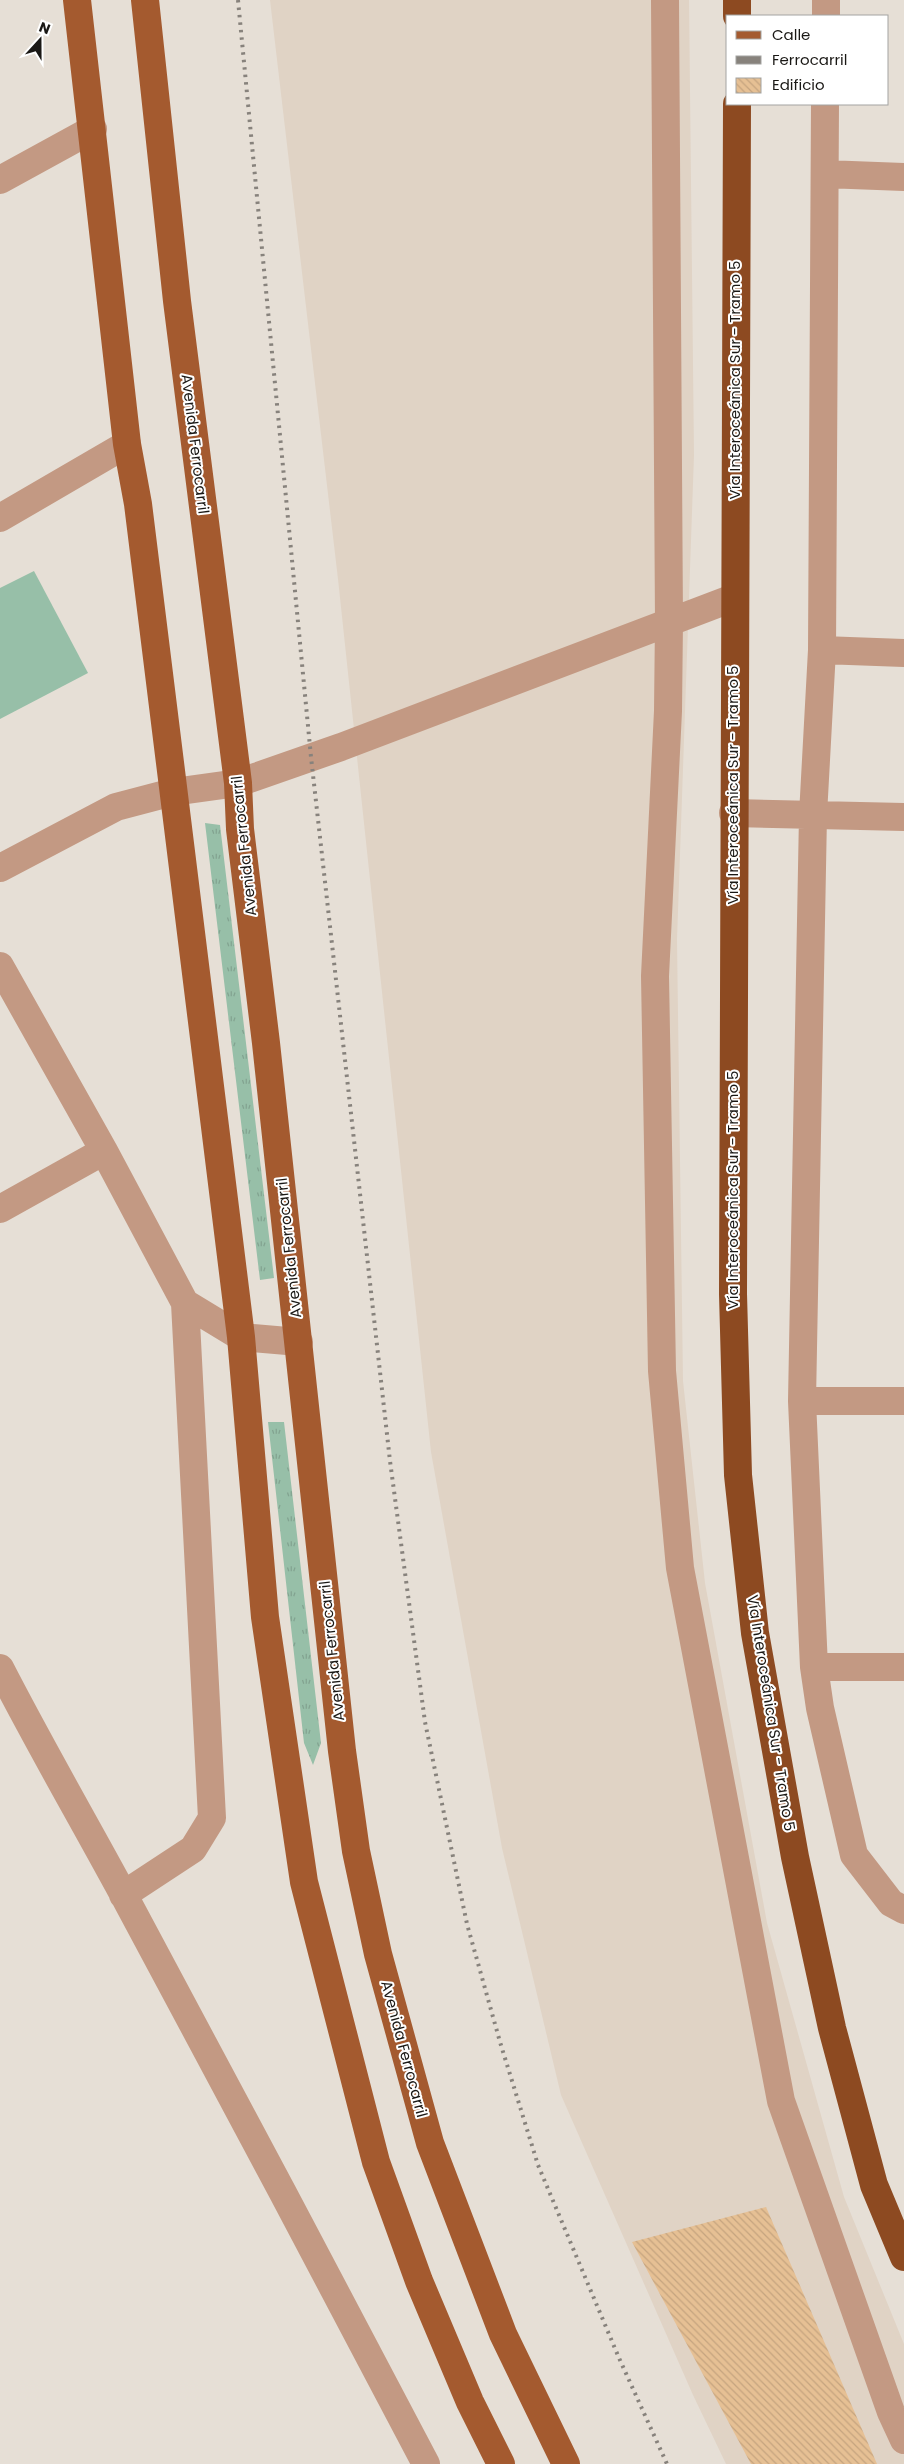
<svg xmlns="http://www.w3.org/2000/svg" width="904" height="2464" viewBox="0 0 904 2464" font-family="Poppins,sans-serif">
	<defs>
		<pattern id="grass-tufts" width="24" height="20" patternUnits="userSpaceOnUse" patternTransform="scale(1.25)"><rect width="24" height="20" fill="#97bfa8"/><path d="M3 7l-1-3M5 7V3M7 7l1-3M15 17l-1-3M17 17v-4M19 17l1-3" fill="none" stroke="#82a390"/></pattern>
		<pattern id="building-back-hatch" width="6" height="6" patternUnits="userSpaceOnUse" patternTransform="scale(1.25)"><rect width="6" height="6" fill="#e6c094"/><path d="M-1 5l2 2M0 0l6 6M5-1l2 2" fill="none" stroke="#c5a47f"/></pattern>
	</defs>
	<rect width="100%" height="100%" fill="#e6dfd6"/>
	<path fill="#e0d3c5" d="M270,0H689L694,455L677,940L683,1381L705,1583L767,1923L844,2197L904,2344V2464H726L693,2395L561,2095L502,1848L431,1452L338,579Z"/>
	<path fill="url(#grass-tufts)" d="M205,823L220,825L274,1278L260,1280Z
		M268,1422H284L321,1743L313,1765L304,1743Z"/>
	<path fill="#97bfa8" d="M34,571L88,673L0,719V588Z"/>
	<path fill="url(#building-back-hatch)" d="M766,2207L877,2464H751L632,2242Z"/>
	<g fill="none" stroke-linecap="round" stroke-linejoin="round">
		<path stroke="#c39983" stroke-width="28" d="M665,0L669,621L668,711L655,976L662,1371L680,1568L781,2101L891,2412L904,2440
			M826,16V0
			M825,104L822,650L813,815L802,1401L814,1667L820,1708L854,1855L891,1903L904,1910
			M825,174L904,177
			M0,180L93,129
			M0,518L127,444
			M822,650L904,653
			M733,813L904,817
			M0,868L116,807L173,792L238,783L341,747L733,598
			M0,966L104,1151L185,1303L241,1337L299,1342
			M0,1209L104,1151
			M802,1401H904
			M814,1667H904
			M0,1668C41,1748 86,1825 128,1903C228,2090 328,2276 426,2464
			M123,1895L193,1849L212,1818L185,1303"/>
		<path stroke="#a45a2f" stroke-width="28" d="M77,0L127,444L138,504L241,1337L265,1617L304,1882L376,2162L419,2281L470,2402L501,2464
			M145,0L177,301L238,783L240,829L266,1043L342,1751L356,1851L378,1954L430,2143L503,2334L566,2464"/>
		<path stroke="#8d4a21" stroke-width="28" d="M737,16V0
			M737,104L733,1294L738,1475L755,1633L795,1857L832,2028L874,2185L904,2257"/>
		<path stroke="#87827c" stroke-width="4" stroke-dasharray="2.5 5" stroke-linecap="butt" d="M238,0L311,757L390,1461L425,1722L467,1924L500,2042L538,2165L619,2358L667,2464"/>
	</g>
	<g text-anchor="middle" stroke-width="4" stroke-linejoin="round" paint-order="stroke">
		<g font-size="15" fill="#1a1815" stroke="#fff">
			<text transform="translate(735 380) rotate(-90)" y="5">Vía Interoceánica Sur - Tramo 5</text>
			<text transform="translate(195 444) rotate(83)" y="5">Avenida Ferrocarril</text>
			<text transform="translate(733 785) rotate(-90)" y="5">Vía Interoceánica Sur - Tramo 5</text>
			<text transform="translate(244 846) rotate(-96)" y="5">Avenida Ferrocarril</text>
			<text transform="translate(733 1190) rotate(-90)" y="5">Vía Interoceánica Sur - Tramo 5</text>
			<text transform="translate(289 1248) rotate(-96)" y="5">Avenida Ferrocarril</text>
			<text transform="translate(332 1651) rotate(-96)" y="5">Avenida Ferrocarril</text>
			<text transform="translate(771 1713) rotate(81)" y="5">Vía Interoceánica Sur - Tramo 5</text>
			<text transform="translate(404 2049) rotate(75)" y="5">Avenida Ferrocarril</text>
		</g>
	</g>
	<rect x="726" y="15" width="162" height="90" fill="#ffffff" stroke="#a3a3a1"/>
	<rect x="736" y="31" width="25" height="8" fill="#a45a2f" stroke="#a3a3a1"/>
	<text x="772" y="40" font-size="15" fill="#1a1815">Calle</text>
	<rect x="736" y="56" width="25" height="8" fill="#87827c" stroke="#a3a3a1"/>
	<text x="772" y="65" font-size="15" fill="#1a1815">Ferrocarril</text>
	<rect x="736" y="78" width="25" height="15" fill="url(#building-back-hatch)" stroke="#a3a3a1"/>
	<text x="772" y="90" font-size="15" fill="#1a1815">Edificio</text>
	<g transform="translate(40 40) rotate(21)" stroke="#ffffff" stroke-width="4" paint-order="stroke">
	<path d="M0-4L9 19L0 12L-9 19Z" fill="#1a1815"/>
	<text y="-8" font-size="14" font-weight="bold" text-anchor="middle" fill="#1a1815">N</text>
	</g>
</svg>
